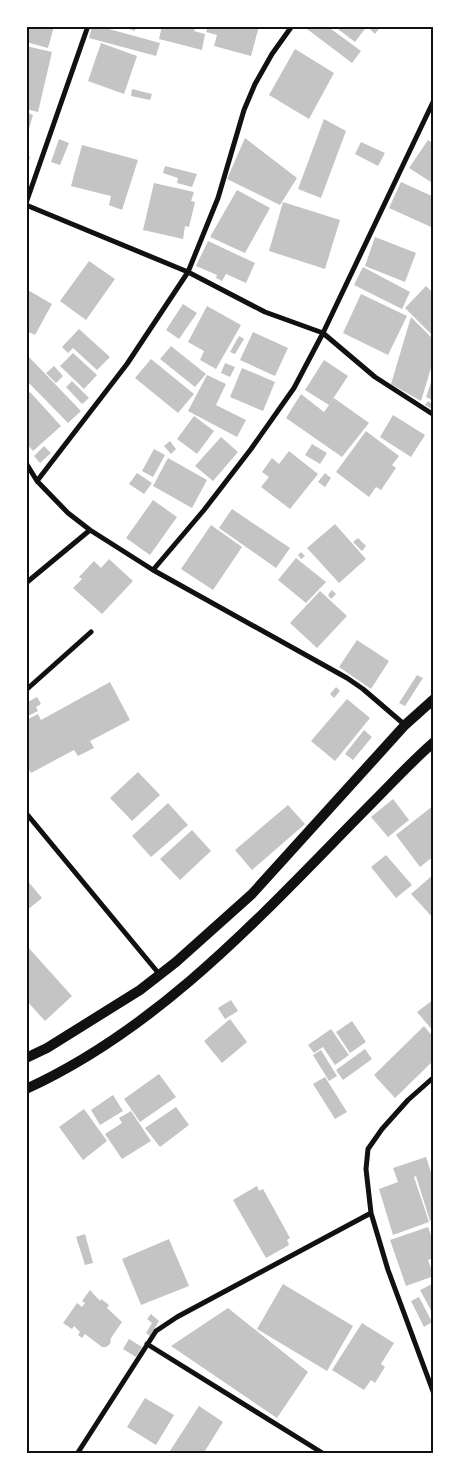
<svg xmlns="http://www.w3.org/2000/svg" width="460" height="1480" viewBox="0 0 460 1480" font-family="'PT Sans',sans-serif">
	<rect width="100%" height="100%" fill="#fff"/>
	<path fill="#c4c4c4" d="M26,26H54L48,48L26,42Z
		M92,26H98L160,43L156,56L89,38Z
		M120,26H136L135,31Z
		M162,26H196L194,31L205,34L202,50L159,39Z
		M208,26H259L251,56L214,46L217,35L206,32Z
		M309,26H327L361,51L352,63L307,29Z
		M334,26H367L355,42Z
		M371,26H381L375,34L369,28Z
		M101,43L137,56L124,94L88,81Z
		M26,46L52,52L38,112L26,109Z
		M295,49L334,73L309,119L269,95Z
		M132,89L152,94L150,100L131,96Z
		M26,112L33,115L27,136H26Z
		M324,119L346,131L321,198L298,189Z
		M245,138L297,178L280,205L227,179Z
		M59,139L69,143L60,165L51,162Z
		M428,140L434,144V184L409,168Z
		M361,142L385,153L378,166L355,154Z
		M82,145L138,160L122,210L109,205L111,196L71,186Z
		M26,155L30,157L27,168H26Z
		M165,166L197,174L192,187L177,183L178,178L163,173Z
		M401,182L434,197V220L431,227L389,208Z
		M154,183L194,192L191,201L195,202L189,227L185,226L183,239L143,230Z
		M237,190L270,208L245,253L210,237Z
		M283,202L340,220L325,269L269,251Z
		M375,237L416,253L405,282L365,266Z
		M208,241L255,263L246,283L226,274L222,281L216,278L217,275L196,266Z
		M89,261L115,279L86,320L60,301Z
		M363,267L410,292L402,309L354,285Z
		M426,286L434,294V337L405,308Z
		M26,289L52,304L35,335L26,331Z
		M361,294L407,316L388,355L343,333Z
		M183,304L197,313L179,339L166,330Z
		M207,306L241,325L216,369L200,360L204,351L188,342Z
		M411,317L434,340V358L421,401L391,384Z
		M79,329L110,357L97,370L73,348L68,353L62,347Z
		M253,332L288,348L275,376L240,360Z
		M239,336L244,339L235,354L230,352Z
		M171,346L206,374L195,387L160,359Z
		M73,353L97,375L84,389L60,366Z
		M28,356L81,411L68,423L26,380V358Z
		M151,359L194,394L178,413L135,378Z
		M324,360L348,376L329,405L305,390Z
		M225,363L235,367L230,377L221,373Z
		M54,366L63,376L56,383L46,373Z
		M242,368L275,382L263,411L230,397Z
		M434,374V401L426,397Z
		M207,375L226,384L216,405L246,420L237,437L188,411Z
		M72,381L89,398L82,404L66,387Z
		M30,392L61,426L33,451L26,443V395Z
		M301,394L324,412L334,398L369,423L342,457L286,418Z
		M428,401L434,405V410L425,405Z
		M393,415L425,435L411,457L380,437Z
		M194,416L214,431L197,454L177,439Z
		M366,431L399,456L392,465L396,468L381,490L376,487L369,497L336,472Z
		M221,437L238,452L213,481L195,466Z
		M170,441L176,449L171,454L164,446Z
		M312,444L327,453L320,464L305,455Z
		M44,446L51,453L40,463L34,456Z
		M154,449L165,455L153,477L142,471Z
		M289,451L318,474L290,509L261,487L269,477L262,472L272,458L279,464Z
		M168,458L207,480L192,508L153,486Z
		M137,473L152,483L144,494L129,484Z
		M325,473L331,478L325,487L318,482Z
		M153,500L177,517L150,555L126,538Z
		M232,509L290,548L276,568L219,528Z
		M335,524L366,559L339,583L307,548Z
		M211,525L242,547L213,590L181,569Z
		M358,538L366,546L362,551L353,542Z
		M301,552L305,556L301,559L298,555Z
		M296,558L326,582L306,603L278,580Z
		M109,559L133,581L102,614L73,588L82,579L79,577L94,561L101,568Z
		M332,590L336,594L331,599L328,595Z
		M320,591L347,616L317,648L290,623Z
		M357,640L389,661L371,689L339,667Z
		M417,675L423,678L405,706L399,703Z
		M110,682L130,720L90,741L94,748L78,756L74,750L31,773L26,765V720L38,714L41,720Z
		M336,687L340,691L334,698L330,694Z
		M37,697L41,704L36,707L38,711L26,717V703Z
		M347,699L370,718L335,761L311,741Z
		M364,730L372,737L353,760L345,754Z
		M138,772L160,795L132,821L110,798Z
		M393,799L409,820L388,837L371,817Z
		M168,803L188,825L151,857L132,836Z
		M288,805L305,824L252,870L235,850Z
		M434,805V856L420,867L396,835Z
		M192,830L211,851L180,880L160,859Z
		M386,855L412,885L396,898L371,867Z
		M434,874V919L411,894Z
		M26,879L42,898L26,911Z
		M26,945L72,996L45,1021L26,1000Z
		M434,999V1032L417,1012Z
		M231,1000L238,1011L225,1019L218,1008Z
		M230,1019L247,1042L222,1063L204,1041Z
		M352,1021L366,1042L350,1053L336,1032Z
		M424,1026L434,1038V1060L395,1098L374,1075Z
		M331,1029L349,1055L335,1065L323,1047L314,1053L308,1045Z
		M365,1049L372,1059L343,1080L336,1070Z
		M321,1050L337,1076L329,1081L313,1055Z
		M159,1074L176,1097L140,1122L124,1099Z
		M325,1077L347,1112L335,1119L313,1084Z
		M113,1095L123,1111L100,1125L91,1110Z
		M176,1107L189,1125L160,1147L145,1128Z
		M84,1109L107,1141L83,1160L59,1127Z
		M131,1111L151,1141L122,1159L105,1134L122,1123L119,1118Z
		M426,1157L434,1181V1220L430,1221L416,1176L414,1177L429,1222L393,1235L379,1189L398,1182L393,1168Z
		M257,1186L259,1191L263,1189L290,1238L287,1240L289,1245L266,1258L233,1200Z
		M428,1227L434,1243V1258L428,1260L434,1276L406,1286L390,1240Z
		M85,1234L93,1263L85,1265L76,1237Z
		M169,1239L189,1286L141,1305L122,1259Z
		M434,1283V1316L420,1290Z
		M283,1284L353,1326L327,1371L257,1329Z
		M90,1290L100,1301L101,1299L109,1305L107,1308L122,1322L111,1338L110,1344L106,1347H102L85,1334L82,1338L78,1335L80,1332L74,1326L72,1329L63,1323L77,1303L82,1307L85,1303L82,1301Z
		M419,1297L432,1322L424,1327L411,1301Z
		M228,1308L308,1372L277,1418L171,1346Z
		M151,1314L159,1321L150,1336L146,1333L152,1323L147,1319Z
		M362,1323L394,1343L381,1364L385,1367L375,1383L371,1380L364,1390L332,1370Z
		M129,1339L142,1347L136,1357L123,1349Z
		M145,1398L174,1415L156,1445L127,1427Z
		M199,1406L223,1422L203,1454H168Z"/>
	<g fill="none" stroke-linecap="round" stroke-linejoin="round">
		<path stroke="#111" stroke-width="5" d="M292,26L272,54L255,84L244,110L218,198L188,272L127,364L37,481L68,513L90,530L153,570L347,678L363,689L405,725
			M26,203L88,26
			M26,205L188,272L265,312L323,333L375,377L434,415
			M26,463L37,481
			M153,570L204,510L251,449L294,388L323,333L434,100
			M26,583L90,530
			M26,690L91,632
			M26,813L160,975
			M434,1077L408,1100L382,1129L368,1149L366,1169L371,1213L388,1270L434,1394
			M147,1344L324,1454
			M77,1454L156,1331L177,1317L371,1213"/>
		<path stroke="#111" stroke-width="10" d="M26,1058L47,1048L140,990L176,962L252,894L405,725L434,699
			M26,1089C164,1026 267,909 372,803C392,783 412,761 434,742"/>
	</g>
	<rect width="460" height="1480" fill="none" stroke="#ffffff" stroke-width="55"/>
	<rect x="28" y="28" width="404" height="1424" fill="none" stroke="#111" stroke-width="2"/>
</svg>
